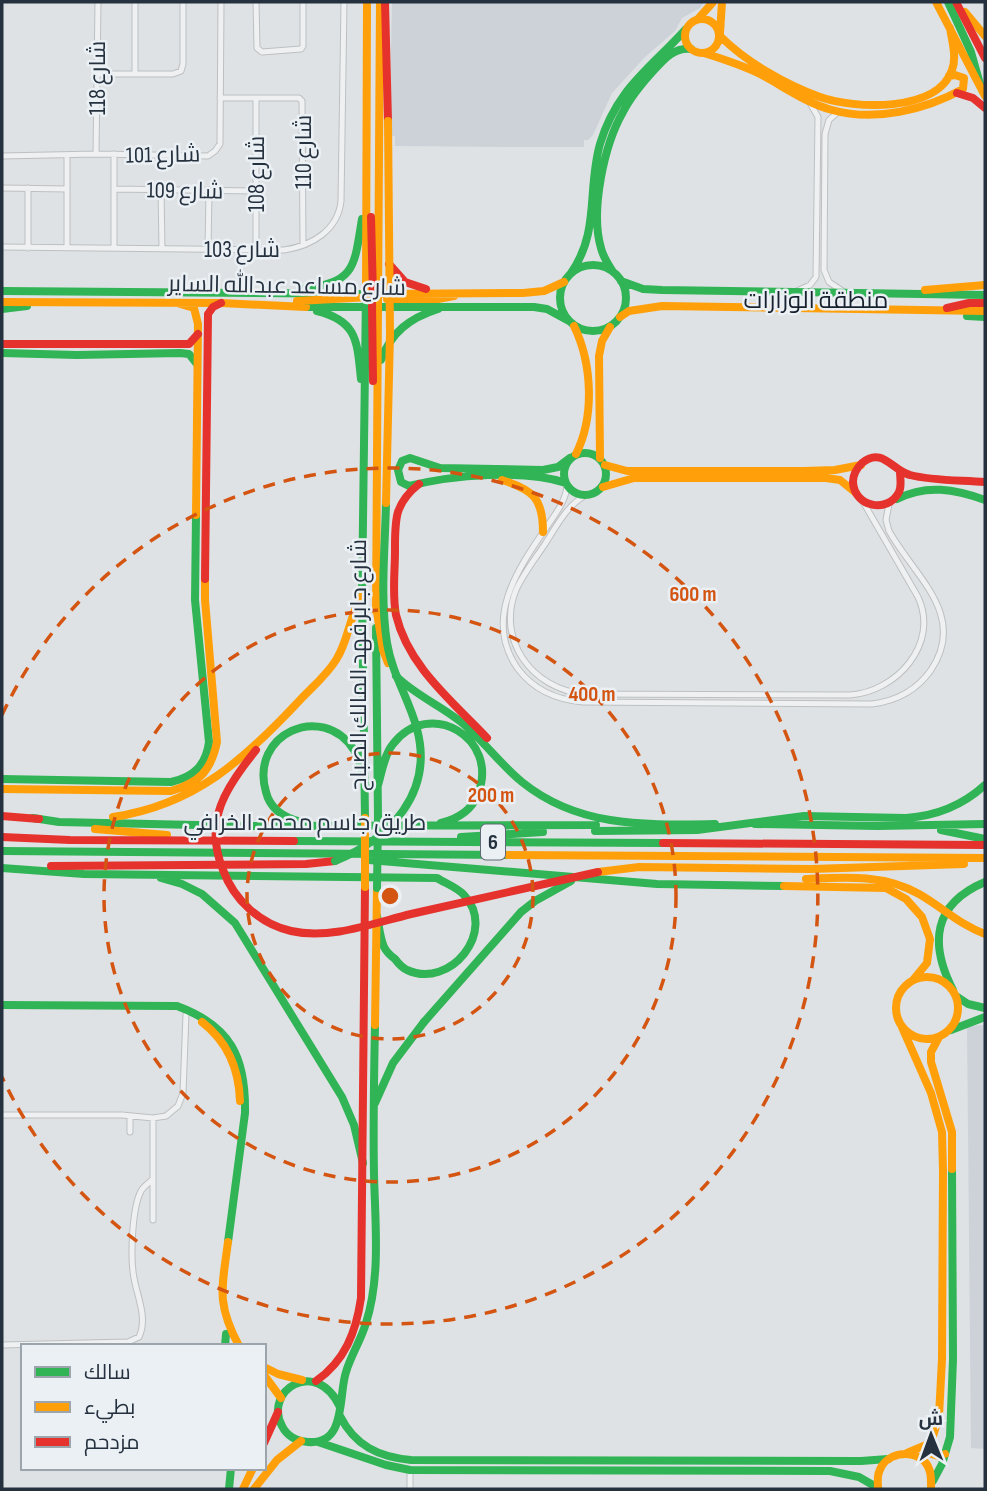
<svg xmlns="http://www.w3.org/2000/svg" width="987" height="1491" viewBox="0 0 987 1491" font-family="'Sofia Sans Condensed',Cairo,sans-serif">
	<rect width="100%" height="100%" fill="#dfe2e4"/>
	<path fill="#ccd2d8" d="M392,2H704L700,8L682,18L675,31L645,57L612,93L593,135L588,140H584V147H512L395,146V136H391L390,99Z
		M985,1025V1449L971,1448L967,1026Z"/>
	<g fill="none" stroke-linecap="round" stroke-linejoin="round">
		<g stroke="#bdc0c2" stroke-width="7">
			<path id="street" d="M256,2L257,48L262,52L301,49L303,46V2
				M135,73V2
				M97,74H173L181,71L183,64V2
				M220,98H299L302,101L303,245
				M256,98V249
				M838,112L829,120L825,134L824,270L829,282L844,292
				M96,154L98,2
				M2,156L96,154L208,156L215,151L220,144L221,2
				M2,188L67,189
				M114,189L255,191
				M161,189L162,249
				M2,247L284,250C312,246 338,230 341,201L344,2
				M28,248V188
				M67,248V155
				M114,248V154
				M208,249L209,190
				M797,291L810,285L816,277L818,117L810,103
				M567,485C566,502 555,514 546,528C517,570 483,620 518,669C534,690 558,700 583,702L872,704C896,701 917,690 931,670C968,615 914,576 889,531L886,520L889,504
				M586,495C567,505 556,527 545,544C535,559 523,574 516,590C496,640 532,689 584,694L850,695C896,692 940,644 918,597L862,500
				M2,1115H122L153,1118L166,1116L178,1106L183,1093L186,1014
				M130,1116V1132
				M153,1220V1118
				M2,1345L128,1342L139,1337C148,1318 137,1296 134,1278C130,1258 132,1208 141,1191C144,1186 149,1183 153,1179
				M410,1470V1489"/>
		</g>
		<use href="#street" stroke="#eef0f1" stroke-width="5"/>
		<path stroke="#30b455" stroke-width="8" d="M948,2L971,52L980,84
			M560 298a33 33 0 1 1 66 0a33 33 0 1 1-66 0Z
			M613,272C608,264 603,257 601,248C590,211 604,145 623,112C631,96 643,82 655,69C665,58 675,47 691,49
			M571,273C600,232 587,189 600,144C617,88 650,69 686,29
			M621,281L643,289L662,290L985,295
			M303,289C356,282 354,267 362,219
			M2,291L378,294
			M306,307H534L547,309L569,321
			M2,309L27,306
			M317,311C358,321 357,342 361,379
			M967,316L985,317
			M2,353L77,355L180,353L189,354L197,364
			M381,360C391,332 410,318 438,309
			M564 474a21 21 0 1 1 42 0a21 21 0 1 1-42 0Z
			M566,483C523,469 453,475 409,486L401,482L398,470L402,461L410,458L440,468L543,470L558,467L570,458
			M897,499C926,484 955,489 985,500
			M376,628L378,818
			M396,676C415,695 440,705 461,722C483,740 500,764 522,782C579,828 646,825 715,824
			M2,779L171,782C194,777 206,765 209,742L195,600L196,515
			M378,785C382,772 384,755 393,744C429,697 500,738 478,794C472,810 457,819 441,823
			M33,818L59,822L242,826L596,825
			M365,818L362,596L366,292
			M906,818C937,816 962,806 985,785
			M301,822C285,818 270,809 266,792C249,734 322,701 354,750C361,760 362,775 366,786
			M755,824L878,826L985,824
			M941,830L985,839
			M461,837L543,832
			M294,841L663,843
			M2,851L508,855
			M369,860L657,884L784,886
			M2,868L84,874L437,878C445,883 458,888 464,895C498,931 450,990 407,970C403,968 398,963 395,959C391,956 387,953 384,947C380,938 379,926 377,916
			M161,878L182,884L202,894L235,923L342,1097L354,1125L363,1163
			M953,990C929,943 933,904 985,882
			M956,996L968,1004L985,1008
			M2,1005L177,1006C231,1026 246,1057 245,1113L228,1242
			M951,1030L985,1017
			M375,1103L393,1063L424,1022
			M225,1346L226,1334
			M340,1407C316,1356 263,1391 282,1426C287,1436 296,1441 308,1442C347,1445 338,1396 346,1372C351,1355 361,1340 366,1323C381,1276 375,1222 374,1174C373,1124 374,1075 375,1025
			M340,1416C355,1446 379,1457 411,1460L861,1461L888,1459
			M318,1442L386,1465L410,1470L830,1471L859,1477L878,1488
			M933,1481L942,1464L950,1437L953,1359L952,1169
			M229,1489L231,1468"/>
		<path stroke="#ff9f0a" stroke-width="8" d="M936,2L985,96
			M965,12L985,36
			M685 36a17 17 0 1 1 34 0a17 17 0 1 1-34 0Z
			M698,19L713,2
			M720,33L722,2
			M720,36C746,62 786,85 820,97C854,109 937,113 952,70C957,57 952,41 950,28
			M704,53C723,59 742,65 760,74C783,86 806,103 832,110C875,122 925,110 963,89L964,78L955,75L949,76
			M925,290L985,285
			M366,292L367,2
			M378,294L523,293L544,291L564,282
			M387,299H438L454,296
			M297,301L371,297
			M2,302L221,303L306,307
			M177,303L194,308L198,324L196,515
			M620,317L629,311L662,306L985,311
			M574,326C592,363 595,416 576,454
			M600,458L599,356L602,341L610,327
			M605,465L627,471H804L835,470L861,465
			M502,480C533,490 543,498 543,532
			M603,487L634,478H826L840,480L856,493
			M376,606L383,650L388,663
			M376,611L380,2
			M2,789L171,791C199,783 211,771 217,742L205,600V579
			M113,817C195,805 245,759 300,700C312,687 326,676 336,660C349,640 349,616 362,596
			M95,829L167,835
			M508,855L985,858
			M598,872L639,867L812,869L964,864
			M784,886L886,888L906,899L922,917L930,939L927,963L913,980
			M896 1008a31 31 0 1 1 62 0a31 31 0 1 1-62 0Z
			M202,1022C228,1042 239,1068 240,1101
			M375,1025L377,888
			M901,1025L931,1093L942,1132L943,1171L942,1359L939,1416L933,1436L926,1445L907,1453
			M939,1037L931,1052V1062L952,1132V1169
			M228,1242C222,1288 216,1303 239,1346
			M264,1367L278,1374L302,1380
			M264,1375L281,1398
			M926,1445L929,1453L938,1456L945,1454
			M243,1489L253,1468
			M254,1489L277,1460L301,1441
			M878,1489C878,1484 877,1477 879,1472C885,1453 911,1448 925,1462C932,1470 931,1480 931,1489"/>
		<path stroke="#e5322d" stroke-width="8" d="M385,2L388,121
			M956,2L985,58
			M957,93L973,98L985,108
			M371,217L373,295
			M389,264L405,282L426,289
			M372,303L373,381
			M947,308L969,303H985
			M2,344H189L198,334
			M900,471C900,478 902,486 899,492C888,514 854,507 853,482C853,475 857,468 862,463C882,446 893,471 910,475C933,481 961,480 985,482
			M419,484C394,504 395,520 395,551C395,572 392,594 396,615C408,666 452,701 487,738
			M205,579L208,314L213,307L221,303
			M2,816L39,819
			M2,837L70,840L294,841
			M663,843L985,845
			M51,866L306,864L335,861
			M316,1381C345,1361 356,1332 361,1298L365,887
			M264,1443L278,1412"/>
		<path stroke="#30b455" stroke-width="8" d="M595,831L697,830L804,816L906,818
			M335,861C390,839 434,793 417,729C409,699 392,674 387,643C380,597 385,549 386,503
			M377,888L378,818
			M424,1022L521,912L535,901L571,881"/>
		<path stroke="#ff9f0a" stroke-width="8" d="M386,503L390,334L388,121
			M365,818V887
			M806,879C845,877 884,874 919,894C942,907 960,925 985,934"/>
		<path stroke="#e5322d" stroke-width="8" d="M256,750C226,787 203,821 223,870C234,900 260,924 291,931C330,940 374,923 411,914C474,900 536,886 598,872"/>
	</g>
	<g fill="none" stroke="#d45511" stroke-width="3.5" stroke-dasharray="12 9">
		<circle cx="390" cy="896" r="143"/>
		<circle cx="390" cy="896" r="286"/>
		<path d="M2 715A428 428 0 1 1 2 1077"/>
	</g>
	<g text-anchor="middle" stroke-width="5" stroke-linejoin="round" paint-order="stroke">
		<rect fill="#ebf0f5" stroke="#606a75" stroke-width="2" x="481" y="824.5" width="24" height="35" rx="5"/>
		<g font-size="21" font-weight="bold" fill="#25313e">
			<text x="493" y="849">6</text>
		</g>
		<g font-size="23" fill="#25313e" stroke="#ebf0f5">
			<text transform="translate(97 78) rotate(-90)" y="8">شارع 118</text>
			<text transform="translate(303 152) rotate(-90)" y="8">شارع 110</text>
			<text transform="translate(163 154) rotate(-1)" y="8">شارع 101</text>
			<text transform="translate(256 174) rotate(-90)" y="8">شارع 108</text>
			<text transform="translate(185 190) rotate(1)" y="8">شارع 109</text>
			<text x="242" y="257">شارع 103</text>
			<text transform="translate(287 285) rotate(1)" y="8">شارع مساعد عبدالله الساير</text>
			<text transform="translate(358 665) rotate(-90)" y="8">شارع جابر فهد المالك الصباح</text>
			<text x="305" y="830">طريق جاسم محمد الخرافي</text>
		</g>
		<g font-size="24" fill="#17222e" stroke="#ebf0f5">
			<text x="816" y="308">منطقة الوزارات</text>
		</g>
	</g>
	<circle cx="390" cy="896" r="10" fill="#d45511" stroke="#ebf0f5" stroke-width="3.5"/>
	<g font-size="21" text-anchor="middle" font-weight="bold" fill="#d45511" stroke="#ebf0f5" stroke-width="5" stroke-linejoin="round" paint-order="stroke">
		<text x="693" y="601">600 m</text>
		<text x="592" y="701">400 m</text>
		<text x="491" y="802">200 m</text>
	</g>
	<rect width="987" height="1491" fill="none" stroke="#25313e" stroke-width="7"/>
	<rect x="21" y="1344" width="245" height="126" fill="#ebf0f5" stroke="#9ca4ac" stroke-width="2"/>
	<rect x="35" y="1367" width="35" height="10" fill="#30b455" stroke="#9ca4ac" stroke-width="2"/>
	<text x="84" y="1379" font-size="21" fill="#25313e">سالك</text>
	<rect x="35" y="1402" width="35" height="10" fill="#ff9f0a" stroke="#9ca4ac" stroke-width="2"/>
	<text x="84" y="1414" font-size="21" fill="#25313e">بطيء</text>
	<rect x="35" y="1437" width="35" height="10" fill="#e5322d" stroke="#9ca4ac" stroke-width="2"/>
	<text x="84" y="1449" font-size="21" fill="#25313e">مزدحم</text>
	<g transform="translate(931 1435) rotate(359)" stroke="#ebf0f5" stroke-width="5" paint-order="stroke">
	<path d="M0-5L12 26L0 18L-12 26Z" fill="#25313e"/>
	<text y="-10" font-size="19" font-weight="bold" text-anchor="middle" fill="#25313e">ش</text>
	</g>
</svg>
